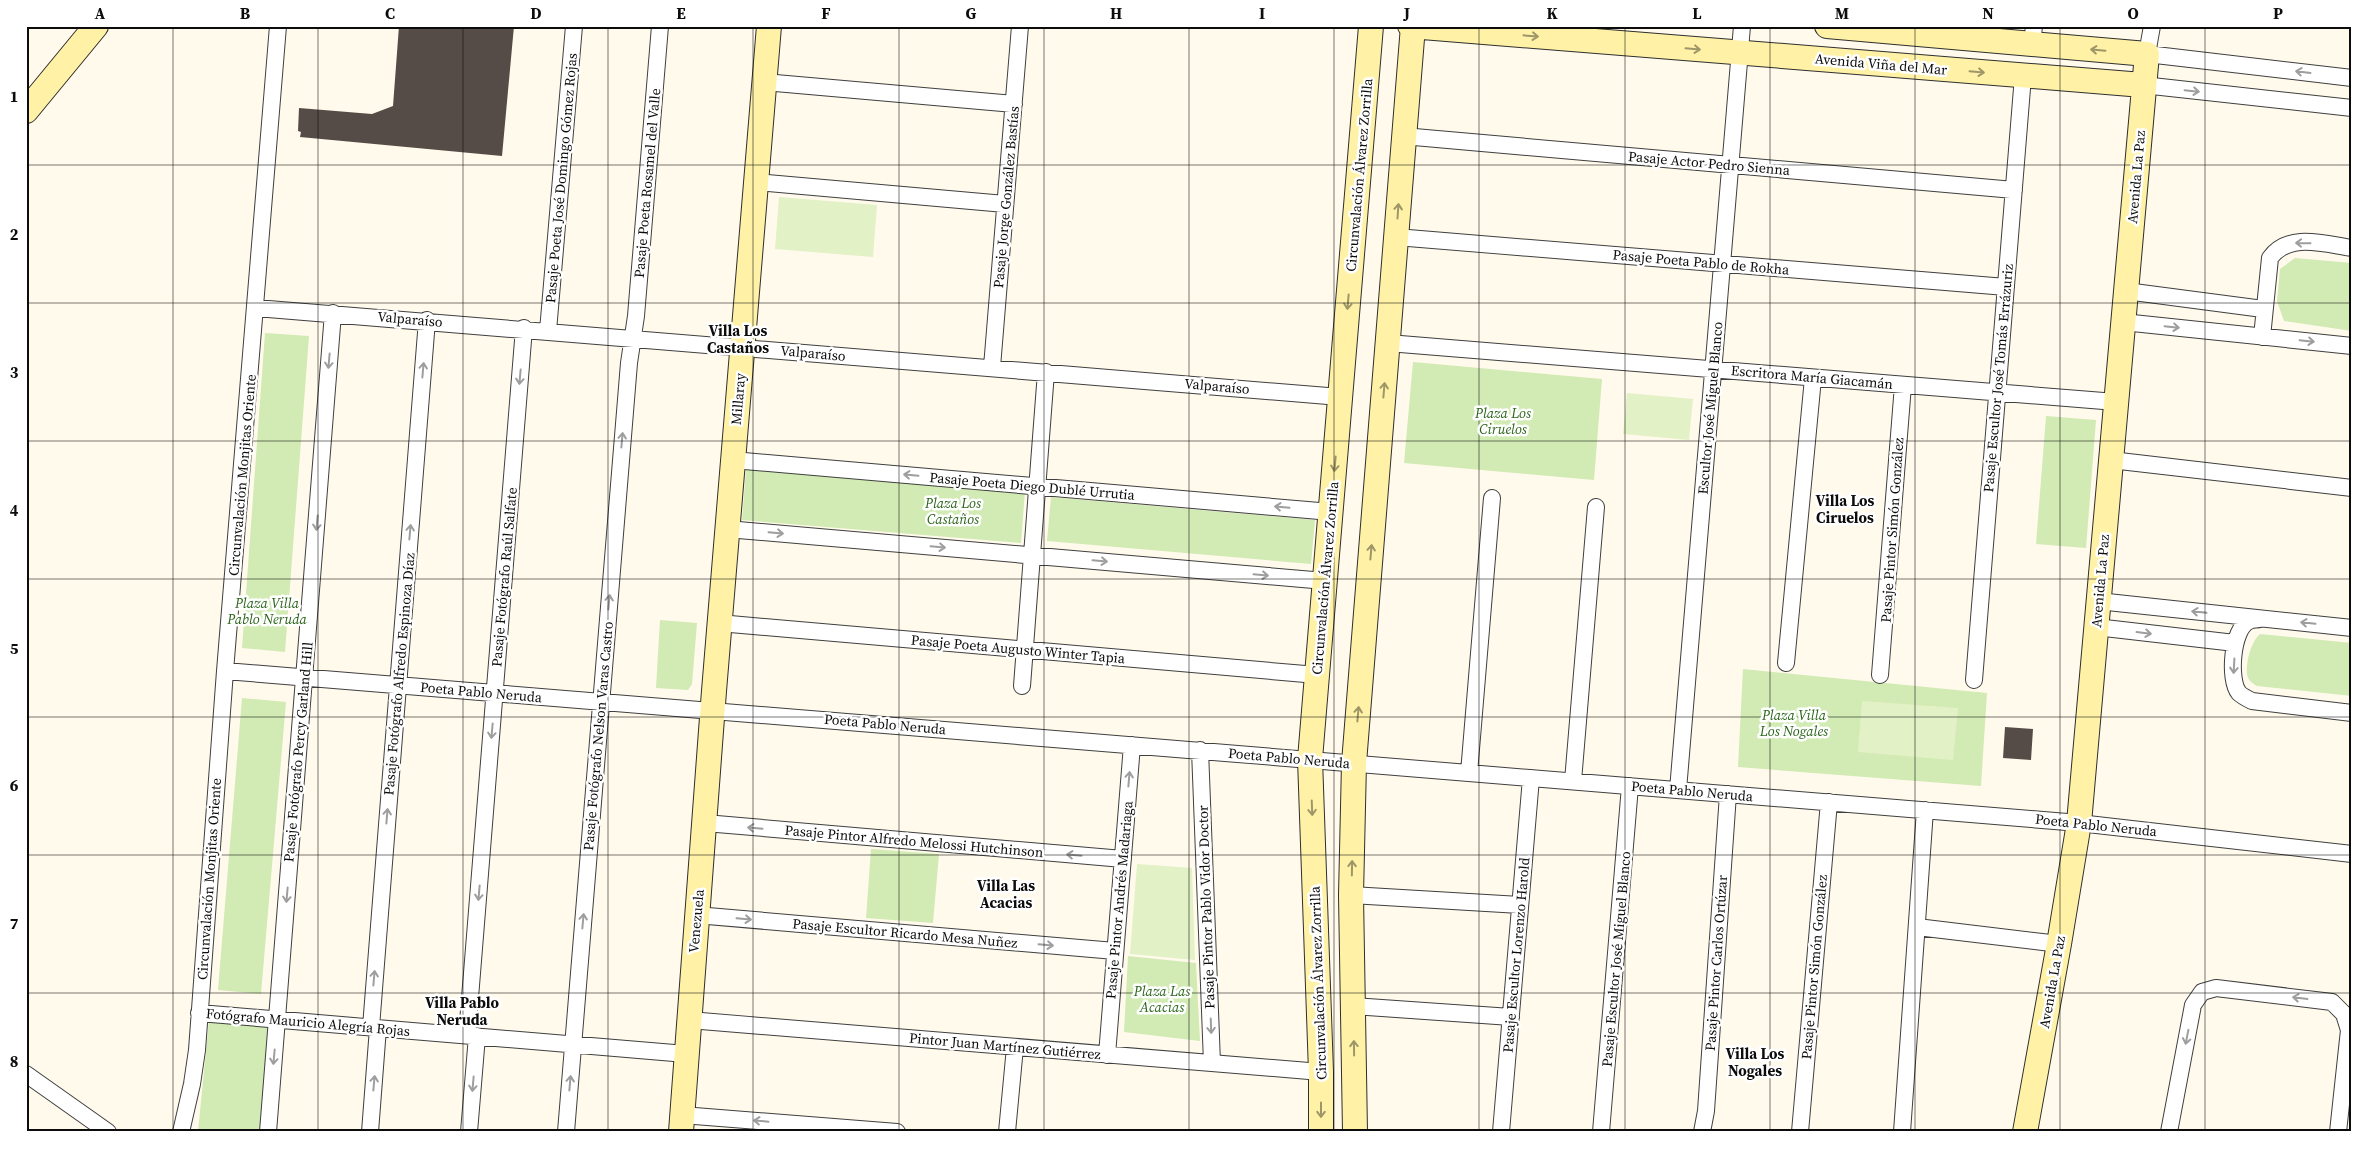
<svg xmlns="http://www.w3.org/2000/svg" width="2378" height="1158" viewBox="0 0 2378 1158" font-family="'Source Serif 4',serif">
	<rect width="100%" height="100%" fill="#fffaeb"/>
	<path fill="#d2eab4" d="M2295,258L2352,263V331L2284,321L2277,301L2280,269Z
		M265,333L309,336L285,652L242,648Z
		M1413,362L1602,379L1594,480L1404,463Z
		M2046,416L2096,420L2086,548L2036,544Z
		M746,469L1025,491L1021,543L742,520Z
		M1051,497L1315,520L1311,564L1047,541Z
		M660,620L697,623L692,684L688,690L656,688Z
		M2260,634L2352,643V696L2257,686C2254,684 2250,682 2248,678C2244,667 2251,641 2260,634Z
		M1743,669L1987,693L1981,786L1738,767Z
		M242,698L286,702L261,994L218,990Z
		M871,849L939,854L933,923L866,918Z
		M1128,956L1196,963L1200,1041L1124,1032Z
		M209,1020L272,1026L262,1132H198Z"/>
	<path fill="#e3f1c6" d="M779,197L877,205L873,257L775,249Z
		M1627,393L1693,399L1689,440L1623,434Z
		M1862,701L1958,708L1953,760L1858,752Z
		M1137,864L1192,868L1195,960L1130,954Z"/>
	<path fill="#554c48" d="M399,26H514L502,156L300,137L301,132L298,131L299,108L372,114L393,106Z
		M2005,727L2033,729L2031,760L2003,758Z"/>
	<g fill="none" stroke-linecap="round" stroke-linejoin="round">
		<g stroke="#3f3f3f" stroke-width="18">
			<path id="street" d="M2152,26L2147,54L2352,78
				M2032,44L2034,26
				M764,82L1014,104
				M2143,85L2352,108
				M1403,136L2014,190
				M756,182L1005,204
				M1396,237L2006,287
				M2126,291L2263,309
				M256,308L1340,397
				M2123,322L2352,346
				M548,331L574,26
				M2262,337L2270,258C2289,232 2324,244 2352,248
				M1388,343L2116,402
				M992,367L1020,26
				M733,460L1331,512
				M2111,460L2352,488
				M727,529L1325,581
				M2098,601L2352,628
				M2260,619C2257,620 2252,619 2249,621C2232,628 2228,680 2239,693C2242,696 2248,699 2252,701L2352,713
				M719,623L1317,675
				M2096,627L2235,643
				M1786,663L1813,378
				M225,671L2079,823L2352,854
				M1880,675L1903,385
				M1974,680L2023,76
				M1022,686L1046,372
				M1200,750L1212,1063
				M1469,773L1492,498
				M1573,781L1596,507
				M1678,790L1742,26
				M705,823L1123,859
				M1351,895L1520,905
				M696,915L1115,951
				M1917,927L2059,944
				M1353,1006L1511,1017
				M199,1013L686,1054
				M689,1020L1321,1072
				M371,1027L427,320
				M467,1035L524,328
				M1107,1055L1132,745
				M26,1074L108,1132
				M682,1115L897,1132
				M181,1132L192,1084L197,1050L225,671L278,26
				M268,1132L333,313
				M370,1132L378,1028
				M469,1132L477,1036
				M566,1132L629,363L636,316L660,26
				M1007,1132L1015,1047
				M1501,1132L1531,778
				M1601,1132L1630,786
				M1702,1132L1706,1111L1728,794
				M1800,1132L1829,802
				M1902,1132L1925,810
				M2169,1132L2193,1005L2202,992L2216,988L2332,1002L2344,1014L2349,1030L2338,1132"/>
		</g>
		<g stroke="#2e2e2e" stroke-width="26">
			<path id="secondary" d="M1410,26L2143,85
				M1827,26L2147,54L2079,823L2059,944L2025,1132
				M26,111L96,26
				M681,1132L714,691L769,26
				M1321,1132V1072L1310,759L1371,26
				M1355,1132L1351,895L1354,763L1413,26"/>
		</g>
		<use href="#street" stroke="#fff" stroke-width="16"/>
		<use href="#secondary" stroke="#fff2a6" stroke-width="24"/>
	</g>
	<defs><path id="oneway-shaft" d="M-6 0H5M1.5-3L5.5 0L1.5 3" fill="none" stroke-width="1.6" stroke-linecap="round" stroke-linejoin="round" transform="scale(1.25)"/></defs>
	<g stroke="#9e9668">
		<use href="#oneway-shaft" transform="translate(1531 36) rotate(5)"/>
		<use href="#oneway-shaft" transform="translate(1693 49) rotate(5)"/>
		<use href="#oneway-shaft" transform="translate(2098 50) rotate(-175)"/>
		<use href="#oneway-shaft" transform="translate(1977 72) rotate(5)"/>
		<use href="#oneway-shaft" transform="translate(1398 211) rotate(-86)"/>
		<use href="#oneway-shaft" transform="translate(1348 302) rotate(95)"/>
		<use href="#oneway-shaft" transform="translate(1384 390) rotate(-85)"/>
		<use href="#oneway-shaft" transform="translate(1335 464) rotate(95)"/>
		<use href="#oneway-shaft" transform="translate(1371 552) rotate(-85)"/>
		<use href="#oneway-shaft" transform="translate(1358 714) rotate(-85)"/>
		<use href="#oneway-shaft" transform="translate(1312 808) rotate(88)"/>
		<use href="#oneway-shaft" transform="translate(1352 868) rotate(-89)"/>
		<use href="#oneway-shaft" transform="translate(1354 1048) rotate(-91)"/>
		<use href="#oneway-shaft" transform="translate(1321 1110) rotate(90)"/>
	</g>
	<g stroke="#9e9e9e">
		<use href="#oneway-shaft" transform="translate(2303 72) rotate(-173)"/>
		<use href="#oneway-shaft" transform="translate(2192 91) rotate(6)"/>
		<use href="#oneway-shaft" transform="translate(2303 243) rotate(-179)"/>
		<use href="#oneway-shaft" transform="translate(2172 327) rotate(6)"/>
		<use href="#oneway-shaft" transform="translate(2307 341) rotate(6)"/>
		<use href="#oneway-shaft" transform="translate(329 361) rotate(95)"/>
		<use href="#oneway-shaft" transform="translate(423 370) rotate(-85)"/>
		<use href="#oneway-shaft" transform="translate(520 377) rotate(95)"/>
		<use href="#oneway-shaft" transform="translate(622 440) rotate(-85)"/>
		<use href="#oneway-shaft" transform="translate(911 475) rotate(-175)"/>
		<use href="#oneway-shaft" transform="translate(1282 507) rotate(-175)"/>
		<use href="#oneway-shaft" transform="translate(317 523) rotate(95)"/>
		<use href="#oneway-shaft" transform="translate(410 532) rotate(-85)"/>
		<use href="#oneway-shaft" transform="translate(776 533) rotate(5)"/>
		<use href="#oneway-shaft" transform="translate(938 547) rotate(5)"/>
		<use href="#oneway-shaft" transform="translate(1100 561) rotate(5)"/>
		<use href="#oneway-shaft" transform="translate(1261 575) rotate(5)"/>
		<use href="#oneway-shaft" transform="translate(609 602) rotate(-85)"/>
		<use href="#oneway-shaft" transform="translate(2199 612) rotate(-174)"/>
		<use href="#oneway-shaft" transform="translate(2308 623) rotate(-174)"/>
		<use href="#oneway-shaft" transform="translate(2144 633) rotate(7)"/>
		<use href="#oneway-shaft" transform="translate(2234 666) rotate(93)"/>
		<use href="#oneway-shaft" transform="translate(492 731) rotate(95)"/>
		<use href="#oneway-shaft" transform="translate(1129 779) rotate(-85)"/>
		<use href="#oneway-shaft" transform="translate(387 816) rotate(-85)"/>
		<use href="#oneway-shaft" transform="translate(755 828) rotate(-175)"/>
		<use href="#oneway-shaft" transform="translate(1074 855) rotate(-175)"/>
		<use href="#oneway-shaft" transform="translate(479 893) rotate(95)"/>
		<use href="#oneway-shaft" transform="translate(287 895) rotate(95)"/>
		<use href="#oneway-shaft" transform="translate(744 919) rotate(5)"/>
		<use href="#oneway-shaft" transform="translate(583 921) rotate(-85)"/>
		<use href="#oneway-shaft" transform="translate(1046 945) rotate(5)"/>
		<use href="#oneway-shaft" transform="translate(374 978) rotate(-85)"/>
		<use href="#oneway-shaft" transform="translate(2300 998) rotate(-173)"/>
		<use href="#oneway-shaft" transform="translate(1211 1026) rotate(88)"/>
		<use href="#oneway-shaft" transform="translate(2187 1037) rotate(101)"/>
		<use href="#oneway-shaft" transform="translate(274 1057) rotate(95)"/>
		<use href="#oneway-shaft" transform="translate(374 1083) rotate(-85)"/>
		<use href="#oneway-shaft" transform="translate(570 1083) rotate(-85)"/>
		<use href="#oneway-shaft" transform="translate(473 1084) rotate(95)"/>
		<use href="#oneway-shaft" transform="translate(761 1121) rotate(-175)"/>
	</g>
	<path fill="none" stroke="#0c0c0c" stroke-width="1" stroke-opacity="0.55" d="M173,26V1132M318,26V1132M463,26V1132M608,26V1132M753,26V1132M899,26V1132M1044,26V1132M1189,26V1132M1334,26V1132M1479,26V1132M1625,26V1132M1770,26V1132M1915,26V1132M2060,26V1132M2205,26V1132M26,165H2352M26,303H2352M26,441H2352M26,579H2352M26,717H2352M26,855H2352M26,993H2352"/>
	<g text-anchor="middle" stroke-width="5" stroke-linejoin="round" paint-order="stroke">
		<g font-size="14" fill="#0c0c0c" stroke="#fff">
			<text transform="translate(1881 64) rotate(5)" y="5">Avenida Viña del Mar</text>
			<text transform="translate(1709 163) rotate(5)" y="5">Pasaje Actor Pedro Sienna</text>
			<text transform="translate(1359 175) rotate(-85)" y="5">Circunvalación Álvarez Zorrilla</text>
			<text transform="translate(2136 177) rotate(-85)" y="5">Avenida La Paz</text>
			<text transform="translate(561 178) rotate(-85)" y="5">Pasaje Poeta José Domingo Gómez Rojas</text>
			<text transform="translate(647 183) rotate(-85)" y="5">Pasaje Poeta Rosamel del Valle</text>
			<text transform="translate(1006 197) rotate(-85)" y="5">Pasaje Jorge González Bastías</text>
			<text transform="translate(1701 262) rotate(5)" y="5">Pasaje Poeta Pablo de Rokha</text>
			<text transform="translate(410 319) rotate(5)" y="5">Valparaíso</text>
			<text transform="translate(813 353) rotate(5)" y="5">Valparaíso</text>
			<text transform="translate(1812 377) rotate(5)" y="5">Escritora María Giacamán</text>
			<text transform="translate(1998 378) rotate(-85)" y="5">Pasaje Escultor José Tomás Errázuriz</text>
			<text transform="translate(1217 386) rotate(5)" y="5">Valparaíso</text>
			<text transform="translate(738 399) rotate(-85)" y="5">Millaray</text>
			<text transform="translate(1710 408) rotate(-85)" y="5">Escultor José Miguel Blanco</text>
			<text transform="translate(242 475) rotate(-85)" y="5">Circunvalación Monjitas Oriente</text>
			<text transform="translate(1032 486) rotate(5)" y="5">Pasaje Poeta Diego Dublé Urrutia</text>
			<text transform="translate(1892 530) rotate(-86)" y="5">Pasaje Pintor Simón González</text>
			<text transform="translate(504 577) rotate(-85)" y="5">Pasaje Fotógrafo Raúl Salfate</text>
			<text transform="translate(1325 578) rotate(-85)" y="5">Circunvalación Álvarez Zorrilla</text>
			<text transform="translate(2100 581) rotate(-85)" y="5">Avenida La Paz</text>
			<text transform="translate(1018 649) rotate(5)" y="5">Pasaje Poeta Augusto Winter Tapia</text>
			<text transform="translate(399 674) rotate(-85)" y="5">Pasaje Fotógrafo Alfredo Espinoza Díaz</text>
			<text transform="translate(481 692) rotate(5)" y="5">Poeta Pablo Neruda</text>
			<text transform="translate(885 724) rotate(5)" y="5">Poeta Pablo Neruda</text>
			<text transform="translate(598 736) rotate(-85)" y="5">Pasaje Fotógrafo Nelson Varas Castro</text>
			<text transform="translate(298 752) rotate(-85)" y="5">Pasaje Fotógrafo Percy Garland Hill</text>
			<text transform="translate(1289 758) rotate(5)" y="5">Poeta Pablo Neruda</text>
			<text transform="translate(1692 791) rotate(5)" y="5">Poeta Pablo Neruda</text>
			<text transform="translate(2096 825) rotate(6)" y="5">Poeta Pablo Neruda</text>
			<text transform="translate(914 841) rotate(5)" y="5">Pasaje Pintor Alfredo Melossi Hutchinson</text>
			<text transform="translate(209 879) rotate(-86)" y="5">Circunvalación Monjitas Oriente</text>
			<text transform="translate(1119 900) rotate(-85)" y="5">Pasaje Pintor Andrés Madariaga</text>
			<text transform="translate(1206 907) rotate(-92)" y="5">Pasaje Pintor Pablo Vidor Doctor</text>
			<text transform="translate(696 921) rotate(-85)" y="5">Venezuela</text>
			<text transform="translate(905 933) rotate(5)" y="5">Pasaje Escultor Ricardo Mesa Nuñez</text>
			<text transform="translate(1516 955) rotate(-85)" y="5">Pasaje Escultor Lorenzo Harold</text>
			<text transform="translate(1616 959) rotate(-85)" y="5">Pasaje Escultor José Miguel Blanco</text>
			<text transform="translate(1716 963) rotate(-86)" y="5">Pasaje Pintor Carlos Ortúzar</text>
			<text transform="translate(1814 967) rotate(-85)" y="5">Pasaje Pintor Simón González</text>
			<text transform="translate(2052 982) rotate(-80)" y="5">Avenida La Paz</text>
			<text transform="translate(1318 983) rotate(-92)" y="5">Circunvalación Álvarez Zorrilla</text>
			<text transform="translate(308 1022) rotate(5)" y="5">Fotógrafo Mauricio Alegría Rojas</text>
			<text transform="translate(1005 1046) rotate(5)" y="5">Pintor Juan Martínez Gutiérrez</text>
		</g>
		<g font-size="14" font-style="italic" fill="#2c651b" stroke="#fff">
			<text x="1503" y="418">Plaza Los<tspan x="1503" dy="16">Ciruelos</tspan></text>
			<text x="953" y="508">Plaza Los<tspan x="953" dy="16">Castaños</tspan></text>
			<text x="267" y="608">Plaza Villa<tspan x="267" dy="16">Pablo Neruda</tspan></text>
			<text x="1794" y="720">Plaza Villa<tspan x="1794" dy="16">Los Nogales</tspan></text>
			<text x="1162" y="996">Plaza Las<tspan x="1162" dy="16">Acacias</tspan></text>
		</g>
		<g font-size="15" font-weight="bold" fill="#0c0c0c" stroke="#fff">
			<text x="738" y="336">Villa Los<tspan x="738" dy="17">Castaños</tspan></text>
			<text x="1845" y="506">Villa Los<tspan x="1845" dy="17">Ciruelos</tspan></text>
			<text x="1006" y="891">Villa Las<tspan x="1006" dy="17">Acacias</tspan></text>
			<text x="462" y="1008">Villa Pablo<tspan x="462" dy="17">Neruda</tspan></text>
			<text x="1755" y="1059">Villa Los<tspan x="1755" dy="17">Nogales</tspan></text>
		</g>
	</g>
	<rect width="2378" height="1158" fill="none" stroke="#ffffff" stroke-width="55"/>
	<rect x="28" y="28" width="2322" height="1102" fill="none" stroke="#0c0c0c" stroke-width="2"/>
	<g font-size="16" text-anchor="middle" font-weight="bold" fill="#0c0c0c">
		<text x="100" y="19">A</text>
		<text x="245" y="19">B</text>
		<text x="390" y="19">C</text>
		<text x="536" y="19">D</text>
		<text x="681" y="19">E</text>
		<text x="826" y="19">F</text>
		<text x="971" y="19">G</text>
		<text x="1116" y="19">H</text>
		<text x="1262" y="19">I</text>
		<text x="1407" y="19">J</text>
		<text x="1552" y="19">K</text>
		<text x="1697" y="19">L</text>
		<text x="1842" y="19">M</text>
		<text x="1988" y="19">N</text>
		<text x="2133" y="19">O</text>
		<text x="2278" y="19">P</text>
		<text x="14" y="102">1</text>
		<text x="14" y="240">2</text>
		<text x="14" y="378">3</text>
		<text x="14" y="516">4</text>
		<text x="14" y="654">5</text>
		<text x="14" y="791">6</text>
		<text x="14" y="929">7</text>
		<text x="14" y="1067">8</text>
	</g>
</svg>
